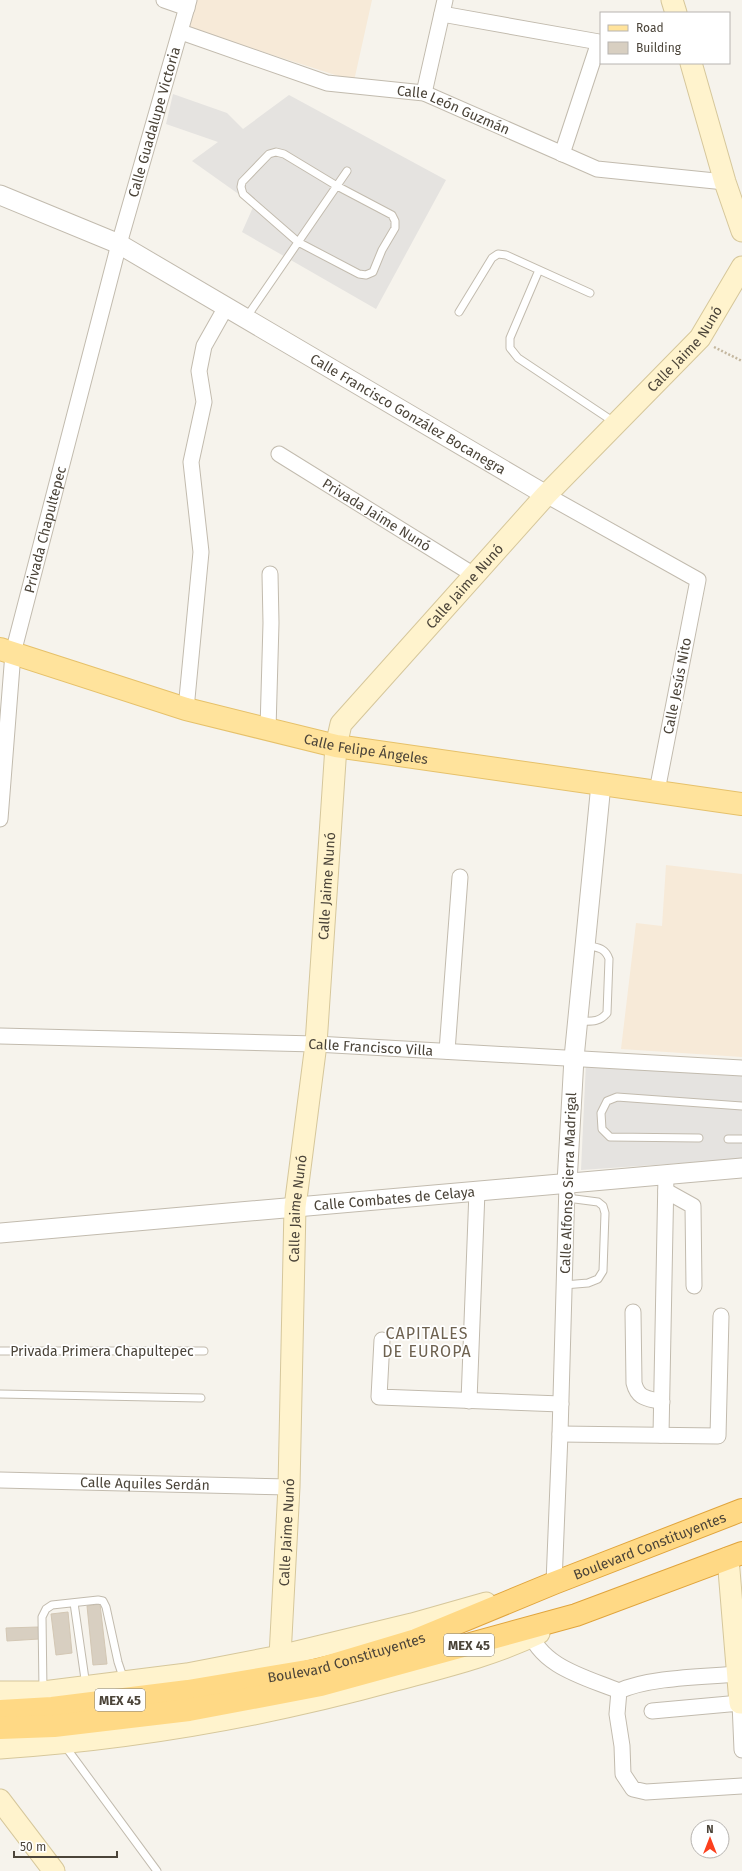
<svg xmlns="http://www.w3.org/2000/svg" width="742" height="1871" viewBox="0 0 742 1871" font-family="'Fira Sans',sans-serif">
	<rect width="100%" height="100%" fill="#f6f3ec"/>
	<path fill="#f7ead8" d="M196,0H372L354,81L189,28Z
		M666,865L742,874V1057L621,1049L636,923L662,926Z"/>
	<path fill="#e5e3e0" d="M173,94L227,113L243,129L289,95L446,180L376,309L242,232L254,205L192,161L218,142L166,124Z
		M586,1062L742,1076V1159L581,1170Z"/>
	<path fill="#d8cfc1" stroke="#d3c7b4" d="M100,1604L107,1664L93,1665L87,1606Z
		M68,1612L72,1653L56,1655L51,1614Z
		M38,1627L39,1639L7,1641L6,1628Z"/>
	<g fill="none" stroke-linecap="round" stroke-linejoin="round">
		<g stroke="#c2bbae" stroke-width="9">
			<path id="service" d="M276,152L284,154L337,186L392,215L395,221V228L382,250L373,272L366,275L359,274L298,242L243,194L241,187L242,182L269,154Z
				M539,270L510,338V348L518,358L614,422
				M459,312L492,258L498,254L506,255L590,293
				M246,318L347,171
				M578,1021C590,1021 599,1023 607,1013L609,959C605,947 597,948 586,945
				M699,1138L610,1137L602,1129L601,1113L607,1101L617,1097L742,1106
				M728,1139H742
				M564,1285L588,1283L598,1279L603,1271L605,1213L603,1206L598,1202L567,1198
				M0,1351H204
				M0,1394L201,1398
				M74,1603L86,1686
				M43,1690L42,1617L46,1609L52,1605L98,1600L103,1601L106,1607L118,1662L124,1680
				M65,1746L157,1871"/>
		</g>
		<g stroke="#c2bbae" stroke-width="17">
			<g id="minor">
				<path d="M164,0L187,8"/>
				<path d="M442,14L599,42L562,154"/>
				<path id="s1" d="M181,32L327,83L424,93L597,169L725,182"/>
				<path d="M424,93L445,0"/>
				<path id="s2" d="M279,454L474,575"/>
				<path d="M546,495L698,580L657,791"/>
				<path d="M186,709L201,552L191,462L204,402L199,371L204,346L226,307"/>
				<path d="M268,729L271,623L270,574"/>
				<path id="s3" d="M0,819L13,653L119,244L189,0"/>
				<path id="s4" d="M0,1036L316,1044L742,1068"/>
				<path d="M447,1051L460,877"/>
				<path d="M666,1191L693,1206L694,1286"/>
				<path d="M633,1312L634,1383C638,1399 647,1398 662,1402"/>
				<path d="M382,1340L379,1397L561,1404"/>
				<path d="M469,1401L477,1191"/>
				<path d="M560,1434L718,1436L721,1316"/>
				<path d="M661,1435L666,1175"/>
				<path id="s5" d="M0,1480L289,1487"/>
				<path d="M554,1583L560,1434L567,1183"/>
				<path d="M528,1628C540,1667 585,1677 619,1691"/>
				<path d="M737,1674C703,1677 650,1677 619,1691L617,1714L622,1746L623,1774L633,1789L646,1792L742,1786"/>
				<path d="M652,1711L740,1703L742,1750"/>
			</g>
		</g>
		<g stroke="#c2bbae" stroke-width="21">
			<g id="tertiary">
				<path id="s6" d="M0,195L119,244L546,495"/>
				<path d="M567,1183L574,1058L601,784"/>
				<path id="s7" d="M0,1233L742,1168"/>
			</g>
		</g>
		<g stroke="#d6c79b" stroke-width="23">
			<g id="secondary">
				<path d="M672,0L676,13"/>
				<path d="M691,63L725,182L742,231"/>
				<path d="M728,1558L740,1703H742"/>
				<path id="s8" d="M280,1656L289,1487L295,1207L316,1044L336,746L341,724L546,495L700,338L742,267"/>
				<path d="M0,1692H43L187,1674L280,1656L412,1624L486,1603"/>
				<path d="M0,1748C134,1739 266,1716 396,1680C444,1667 494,1655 539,1633"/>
				<path d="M0,1800L54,1871"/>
			</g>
		</g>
		<g stroke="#e6c16a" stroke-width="24">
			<g id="primary">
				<path id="s9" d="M0,649L186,709L336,746L742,804"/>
			</g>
		</g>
		<g stroke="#e0a43c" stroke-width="24">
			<g id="trunk">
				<path id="s10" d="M0,1711L52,1708L188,1691L319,1669L416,1640L554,1583L742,1510"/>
				<path d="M0,1728L54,1726L189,1710L321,1685L576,1615L742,1553"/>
			</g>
		</g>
		<path stroke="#c4b79f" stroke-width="2.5" stroke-dasharray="2 2" stroke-linecap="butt" d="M714,347L742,361"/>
		<use href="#service" stroke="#fff" stroke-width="7"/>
		<use href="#minor" stroke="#fff" stroke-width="15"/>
		<use href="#tertiary" stroke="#fff" stroke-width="19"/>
		<use href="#secondary" stroke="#fff3cd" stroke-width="21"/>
		<use href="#primary" stroke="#ffe39c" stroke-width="22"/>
		<use href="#trunk" stroke="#ffd985" stroke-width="22"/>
	</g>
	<g text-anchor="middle" stroke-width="3.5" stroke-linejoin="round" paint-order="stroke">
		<g fill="#fff" stroke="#817c74" stroke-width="1">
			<rect x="444" y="1634" width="50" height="22" rx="3"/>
			<rect x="95" y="1689" width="50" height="22" rx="3"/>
		</g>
		<g font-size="13" font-weight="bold" fill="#4b4439">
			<text x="469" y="1650">MEX 45</text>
			<text x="120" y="1705">MEX 45</text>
		</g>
		<g font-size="14" fill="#4b4439" stroke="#fff">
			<text dy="5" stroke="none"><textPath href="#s1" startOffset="285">Calle León Guzmán</textPath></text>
			<text dy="5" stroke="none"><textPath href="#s3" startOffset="716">Calle Guadalupe Victoria</textPath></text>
			<text dy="5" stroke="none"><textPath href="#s8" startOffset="1444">Calle Jaime Nunó</textPath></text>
			<text dy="5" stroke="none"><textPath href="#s6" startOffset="464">Calle Francisco González Bocanegra</textPath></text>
			<text dy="5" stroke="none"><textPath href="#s2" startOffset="115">Privada Jaime Nunó</textPath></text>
			<text dy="5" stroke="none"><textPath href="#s3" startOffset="294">Privada Chapultepec</textPath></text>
			<text dy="5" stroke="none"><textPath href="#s8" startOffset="1120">Calle Jaime Nunó</textPath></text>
			<text transform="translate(677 686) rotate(-79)" y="5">Calle Jesús Nito</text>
			<text dy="5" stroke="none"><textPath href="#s9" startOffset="380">Calle Felipe Ángeles</textPath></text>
			<text dy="5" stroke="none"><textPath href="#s8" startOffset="772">Calle Jaime Nunó</textPath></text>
			<text dy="5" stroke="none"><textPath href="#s4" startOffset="371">Calle Francisco Villa</textPath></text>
			<text transform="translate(568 1183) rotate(-88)" y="5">Calle Alfonso Sierra Madrigal</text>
			<text dy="5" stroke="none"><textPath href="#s7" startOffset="396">Calle Combates de Celaya</textPath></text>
			<text dy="5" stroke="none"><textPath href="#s8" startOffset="448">Calle Jaime Nunó</textPath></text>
			<text x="102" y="1356">Privada Primera Chapultepec</text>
			<text dy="5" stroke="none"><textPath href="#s5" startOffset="145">Calle Aquiles Serdán</textPath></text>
			<text dy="5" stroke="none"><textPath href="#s8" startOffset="124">Calle Jaime Nunó</textPath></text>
			<text dy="5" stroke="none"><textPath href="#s10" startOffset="675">Boulevard Constituyentes</textPath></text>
			<text dy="5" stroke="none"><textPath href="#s10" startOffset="351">Boulevard Constituyentes</textPath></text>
		</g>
		<g font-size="16" letter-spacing="1" fill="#6e6250" stroke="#fff">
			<text x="427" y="1339">CAPITALES<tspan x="427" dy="18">DE EUROPA</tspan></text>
		</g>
	</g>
	<rect x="600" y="12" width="130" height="52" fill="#ffffff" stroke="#b7b4b0"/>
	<rect x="608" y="25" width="20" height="6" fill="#ffe39c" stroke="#b7b4b0"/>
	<text x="636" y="32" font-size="12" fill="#4b4439">Road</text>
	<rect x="608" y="42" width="20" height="12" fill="#d8cfc1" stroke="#b7b4b0"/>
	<text x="636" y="52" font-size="12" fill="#4b4439">Building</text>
	<g transform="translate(710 1839)"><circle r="19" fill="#ffffff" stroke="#b7b4b0"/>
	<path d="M0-3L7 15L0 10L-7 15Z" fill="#fc3f1d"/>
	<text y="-6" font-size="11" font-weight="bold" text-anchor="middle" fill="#4b4439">N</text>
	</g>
	<path d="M14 1851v6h103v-6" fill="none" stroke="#4b4439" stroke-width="2"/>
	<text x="20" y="1851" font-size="12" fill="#4b4439" stroke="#ffffff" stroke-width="3" paint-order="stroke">50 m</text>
</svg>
